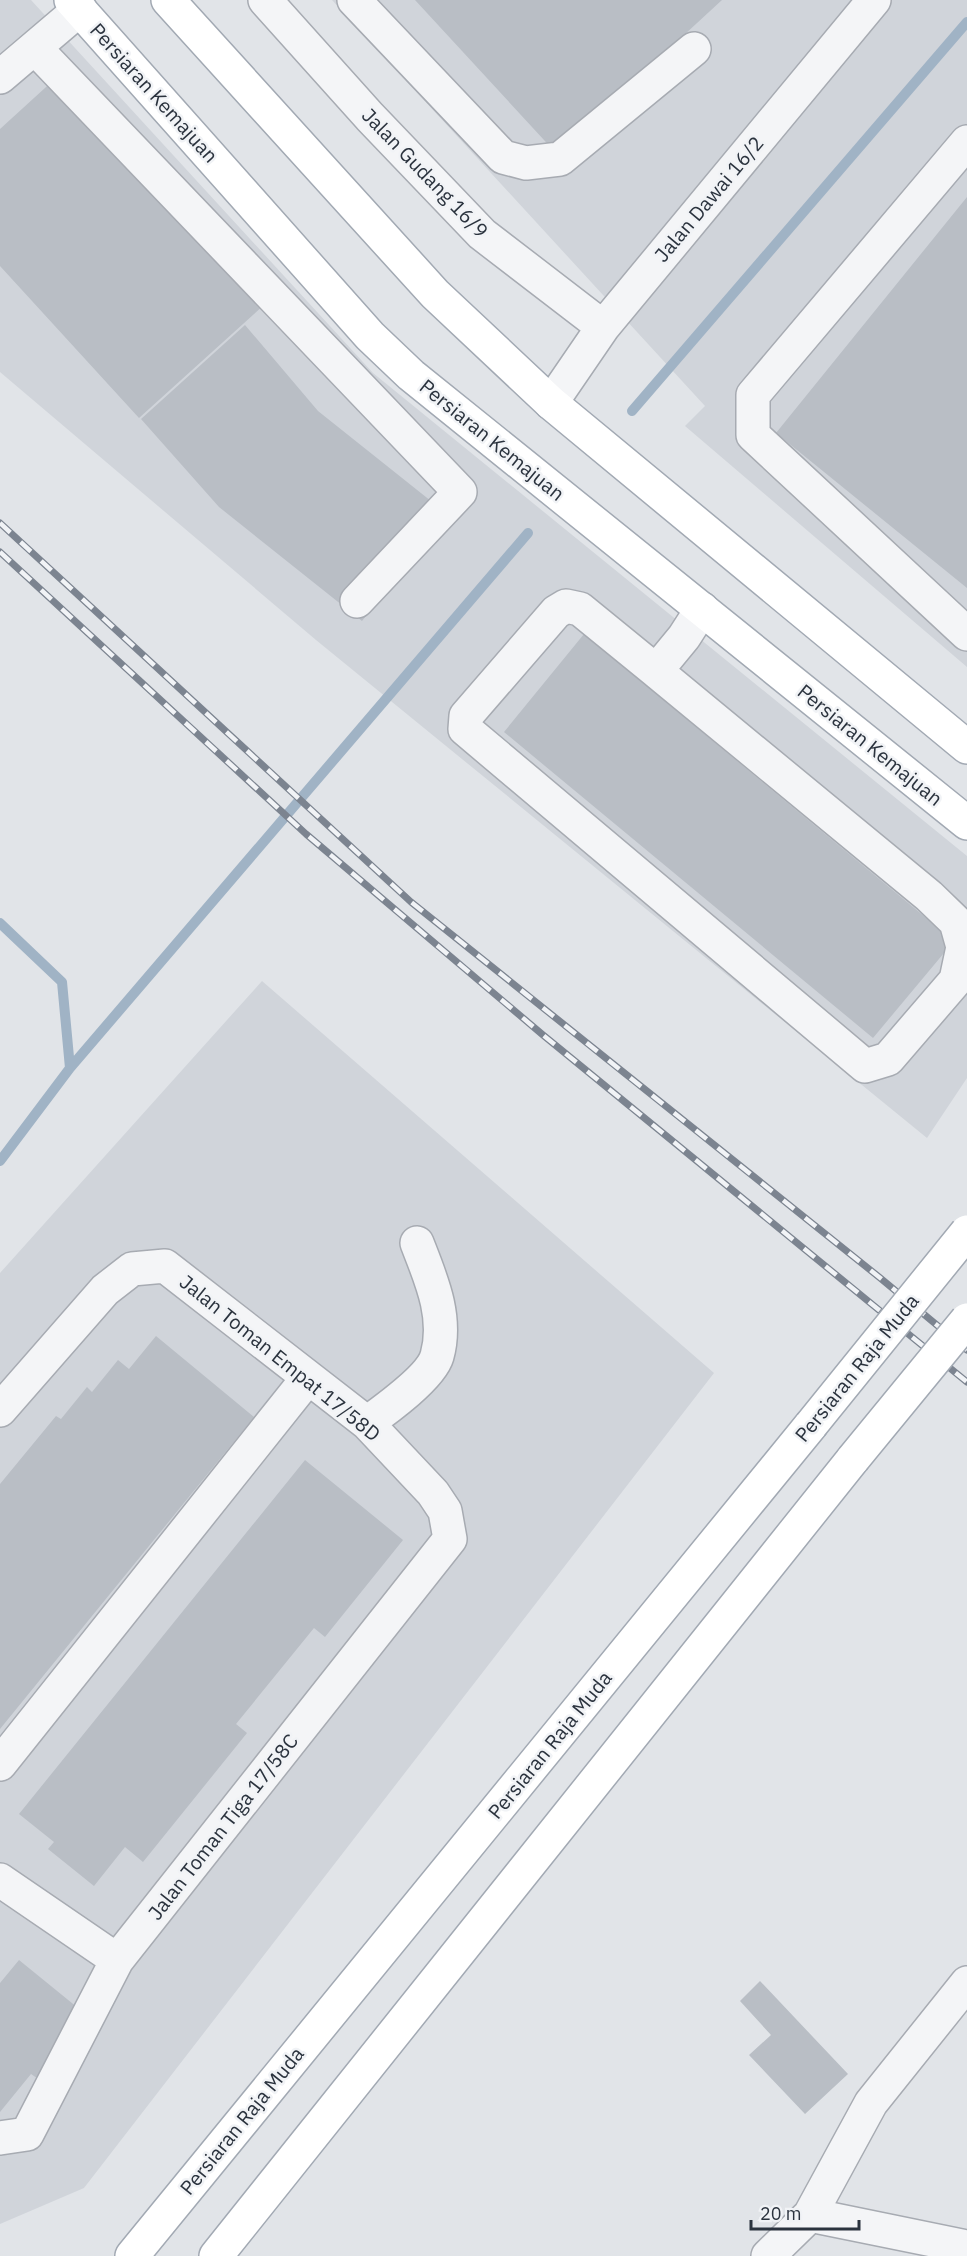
<svg xmlns="http://www.w3.org/2000/svg" width="967" height="2256" viewBox="0 0 967 2256" font-family="'IBM Plex Sans',sans-serif">
	<rect width="100%" height="100%" fill="#e1e4e8"/>
	<path fill="#d0d4da" d="M0,0H31L373,373L967,856V1078L927,1138L316,640L0,372Z
		M332,0H967V667L685,426L705,406Z
		M262,981L714,1373L84,2188L0,2224V1273Z"/>
	<g fill="none" stroke-linecap="round" stroke-linejoin="round">
		<path stroke="#a0b3c5" stroke-width="10" d="M632,411L967,22
			M0,923L62,982L70,1068
			M0,1161L70,1068L528,533"/>
	</g>
	<path fill="#b9bec5" d="M415,0H722L556,153Z
		M57,77L265,304L139,418L0,266V129Z
		M967,197V588L776,433Z
		M245,325L318,411L446,513L362,621L219,507L141,419Z
		M584,634L954,941L873,1038L504,732Z
		M156,1336L254,1417L0,1729V1484L56,1416L61,1419L87,1387L92,1392L118,1360L129,1369Z
		M305,1460L403,1540L325,1637L314,1628L236,1724L247,1733L143,1862L125,1847L94,1886L48,1849L54,1842L19,1814Z
		M19,1960L94,2021L44,2083L31,2074L0,2112V1983Z
		M760,1981L848,2074L805,2114L749,2055L771,2035L740,2001Z"/>
	<g fill="none" stroke-linecap="round" stroke-linejoin="round">
		<g stroke="#a7abb2" stroke-width="36">
			<path id="minor" d="M265,0L370,117L482,234L603,327
				M354,0L503,157L526,163L560,159L694,49
				M35,48L460,492L357,601
				M0,77L80,9
				M967,142L753,395V435L967,634
				M551,403L603,327L874,0
				M656,671L929,896L956,922L963,947L956,980L888,1059L865,1066L465,729L466,716L556,612L566,606L580,609L656,671L684,637L702,609
				M0,1410L105,1290L132,1269L165,1266L367,1423L433,1493L445,1511L450,1539L117,1960L27,2134L0,2138
				M367,1423C385,1410 431,1377 437,1356C448,1317 431,1279 417,1243
				M0,1764L307,1379
				M0,1880L117,1960
				M810,2215L967,2247
				M768,2256L810,2215L871,2103L967,1983"/>
		</g>
		<g stroke="#a2a9b3" stroke-width="36">
			<path id="major" d="M71,0L370,336L411,375L967,823
				M168,0L435,294L551,403L967,747
				M132,2256L811,1425
				M216,2256L853,1459"/>
		</g>
		<use href="#minor" stroke="#f4f5f7" stroke-width="33"/>
		<use href="#major" stroke="#fff" stroke-width="33"/>
		<g stroke="#7c8490" stroke-width="7">
			<path id="rail" d="M0,523L411,902L879,1277L967,1350
				M0,552L306,834L543,1035L967,1382"/>
		</g>
		<use href="#rail" stroke="#f1f3f6" stroke-width="4.5" stroke-dasharray="14" stroke-linecap="butt"/>
		<g stroke="#a2a9b3" stroke-width="36" stroke-linecap="butt">
			<path id="major-bridge" d="M811,1425L967,1232
				M853,1459L967,1320"/>
		</g>
		<use href="#major-bridge" stroke="#fff" stroke-width="33"/>
	</g>
	<g text-anchor="middle" stroke-width="5" stroke-linejoin="round" paint-order="stroke">
		<g font-size="20" fill="#2b333e" stroke="#f1f3f6">
			<text transform="translate(154 93) rotate(48)" y="7">Persiaran Kemajuan</text>
			<text transform="translate(425 173) rotate(46)" y="7">Jalan Gudang 16/9</text>
			<text transform="translate(709 199) rotate(-50)" y="7">Jalan Dawai 16/2</text>
			<text transform="translate(492 440) rotate(39)" y="7">Persiaran Kemajuan</text>
			<text transform="translate(870 745) rotate(39)" y="7">Persiaran Kemajuan</text>
			<text transform="translate(280 1358) rotate(39)" y="7">Jalan Toman Empat 17/58D</text>
			<text transform="translate(857 1368) rotate(-51)" y="7">Persiaran Raja Muda</text>
			<text transform="translate(550 1745) rotate(-51)" y="7">Persiaran Raja Muda</text>
			<text transform="translate(223 1827) rotate(-52)" y="7">Jalan Toman Tiga 17/58C</text>
			<text transform="translate(242 2121) rotate(-51)" y="7">Persiaran Raja Muda</text>
		</g>
	</g>
	<path d="M751 2220v9h108v-9" fill="none" stroke="#2b333e" stroke-width="3"/>
	<text x="760" y="2220" font-size="18" fill="#2b333e" stroke="#f1f3f6" stroke-width="4.5" paint-order="stroke">20 m</text>
</svg>
